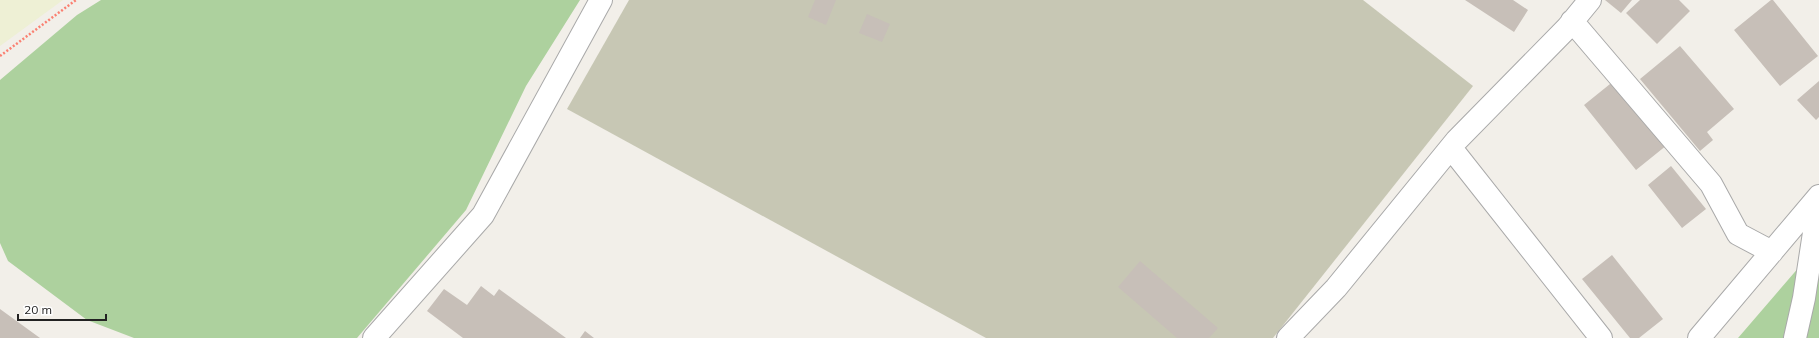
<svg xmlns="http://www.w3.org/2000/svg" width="1819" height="338" viewBox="0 0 1819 338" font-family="Mulish,sans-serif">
	<rect width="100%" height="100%" fill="#f2efe9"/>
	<path fill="#c7c7b4" d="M629,0H1363L1473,86L1273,338H986L567,109Z"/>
	<path fill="#eef0d5" d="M0,0H63L0,46Z"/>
	<path fill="#add19e" d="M101,0H580L526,86L466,210L357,338H134L87,320L8,261L0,243V80L77,15Z
		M1819,244V338H1738Z"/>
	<path fill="#c7bfb8" d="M815,0H836L826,25L808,17Z
		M1465,0H1513L1528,10L1514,32Z
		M1605,0H1632L1621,13Z
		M1640,0H1679L1690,11L1657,44L1626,13Z
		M1771,0H1773L1818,56L1780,86L1734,30Z
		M867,14L890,24L882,42L859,33Z
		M1680,46L1734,109L1707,132L1713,140L1700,151L1640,79Z
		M1615,80L1667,145L1636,170L1584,105Z
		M1819,81V117L1816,120L1797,100Z
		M1671,166L1706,209L1682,228L1648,185Z
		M1612,255L1663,319L1639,338H1630L1582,279Z
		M1140,261L1218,328L1209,338H1177L1118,287Z
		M481,286L494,296L499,289L566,338H463L427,311L444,289L467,305Z
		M0,309L40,338H0Z
		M585,331L594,338H580Z"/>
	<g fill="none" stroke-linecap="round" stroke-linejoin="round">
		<g stroke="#a9a9a9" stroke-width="24">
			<path id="minor" d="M1572,21L1711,184L1738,234L1772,252
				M1451,148L1601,338
				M374,338L483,215L601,0
				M1288,338L1336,288L1456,141L1567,28L1590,0
				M1699,338L1819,196
				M1795,338L1804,298L1819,200"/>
		</g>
		<path stroke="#fa8072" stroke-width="2.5" stroke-dasharray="2 2" stroke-linecap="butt" d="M0,56L76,0"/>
		<use href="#minor" stroke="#fff" stroke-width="22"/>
	</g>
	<path d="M18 314v6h88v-6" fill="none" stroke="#222222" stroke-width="2"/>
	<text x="24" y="314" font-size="12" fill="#222222" stroke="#ffffff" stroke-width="3" paint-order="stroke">20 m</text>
</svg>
